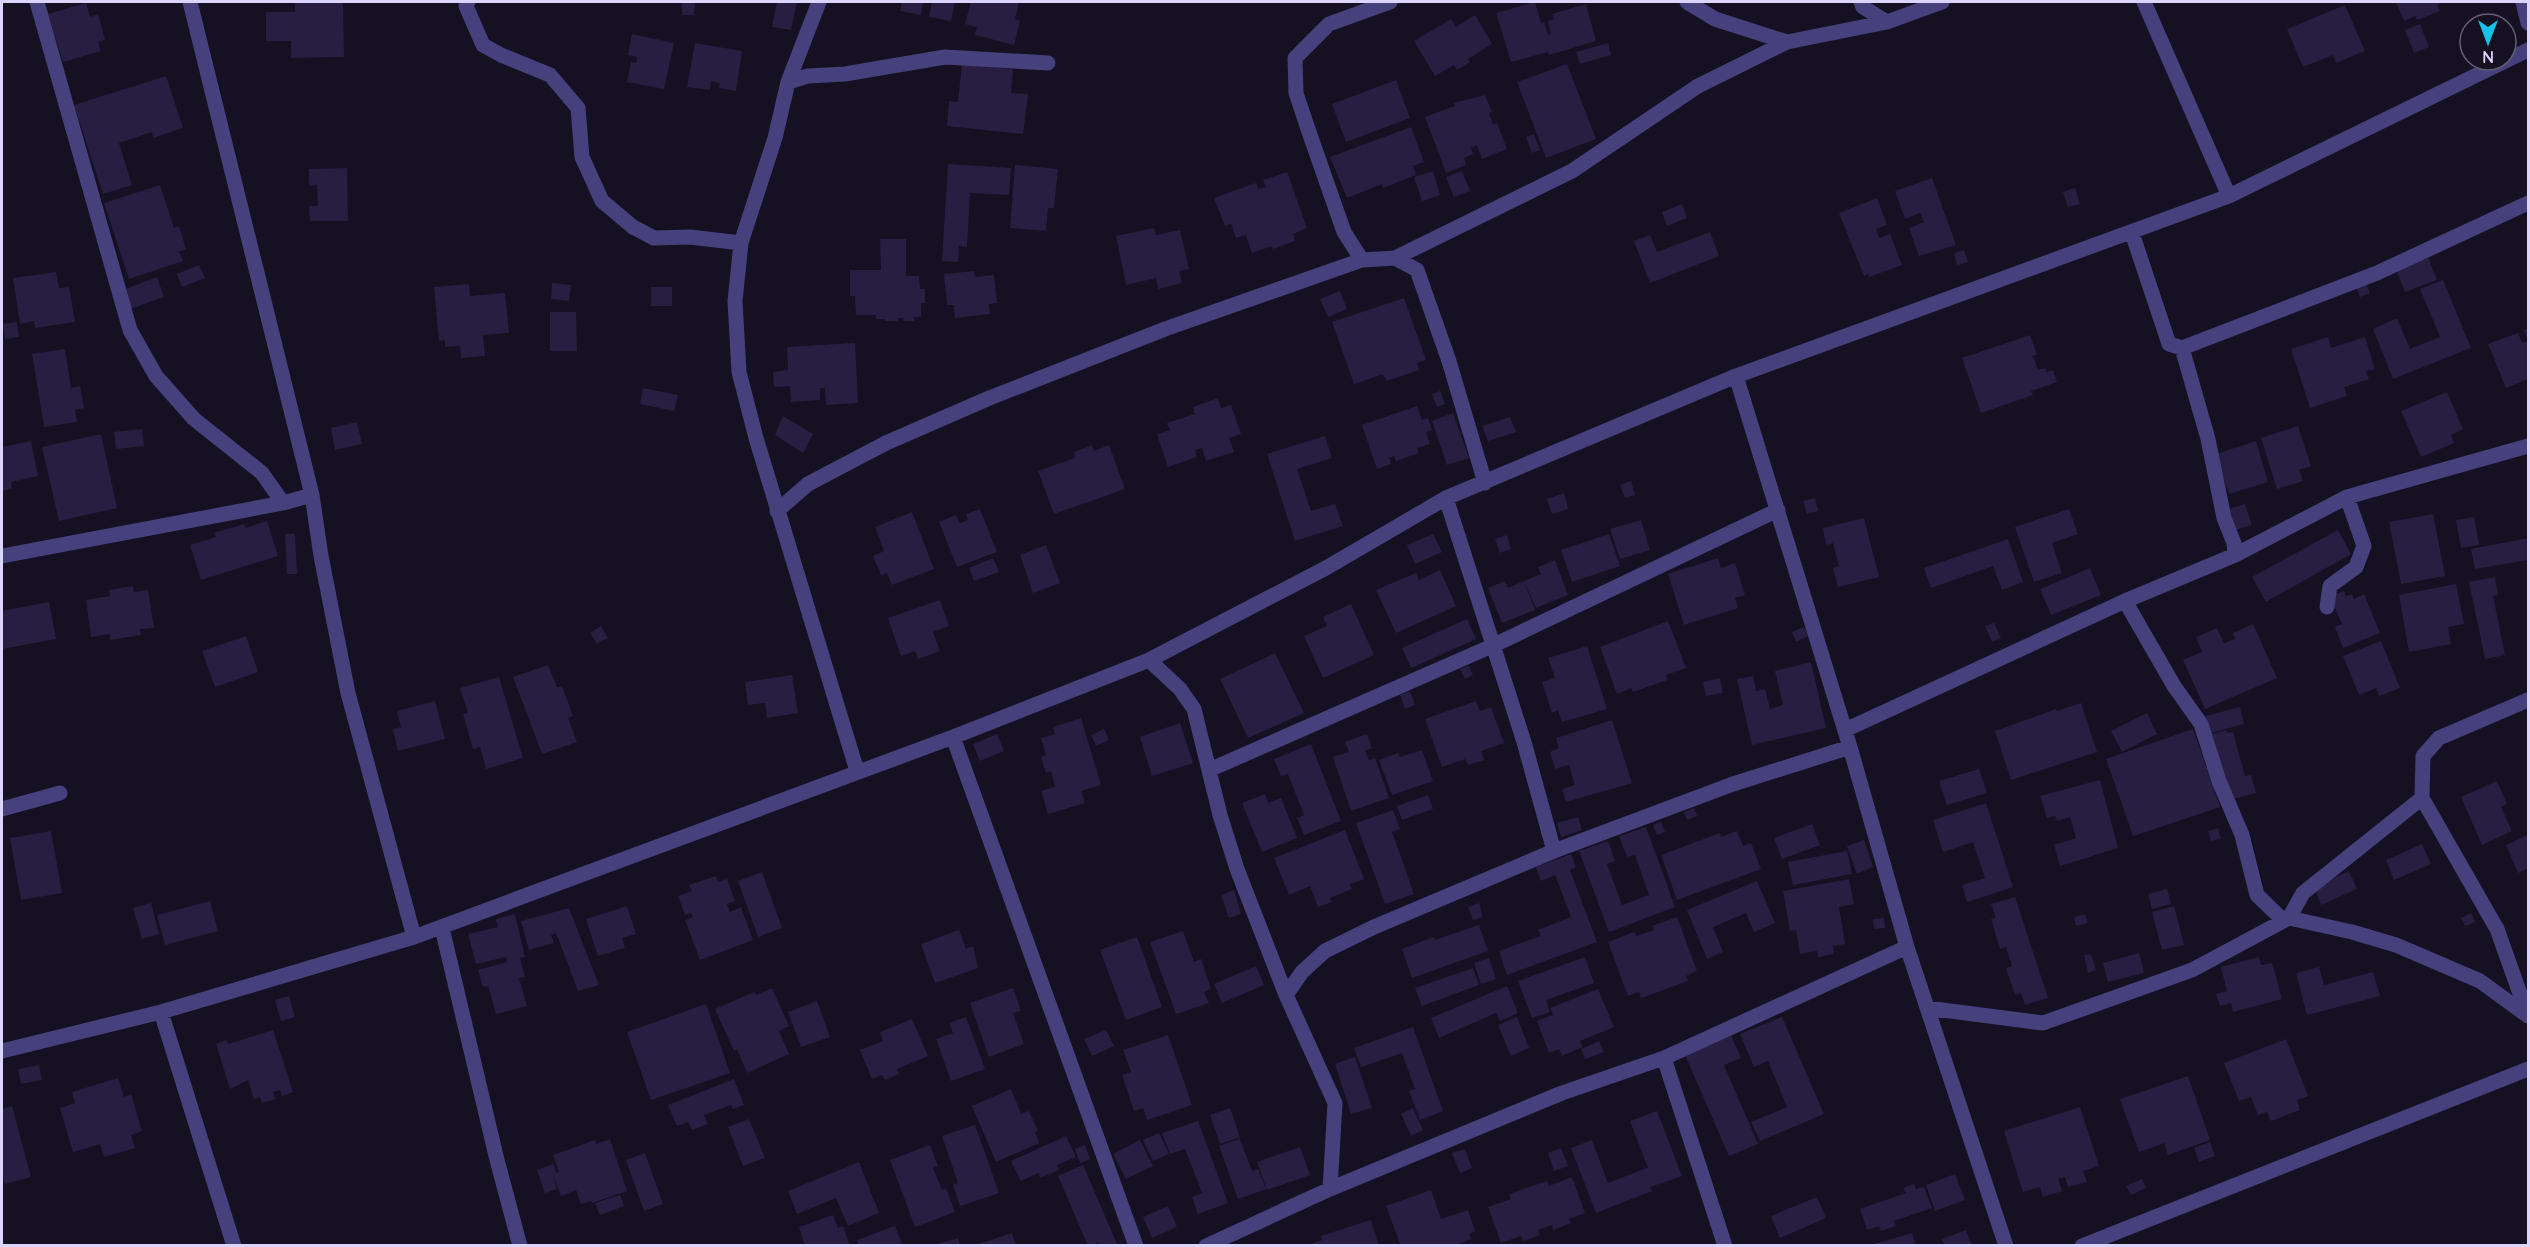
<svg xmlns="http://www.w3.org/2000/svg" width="2530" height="1247" viewBox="0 0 2530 1247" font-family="Quicksand,sans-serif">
	<rect width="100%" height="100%" fill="#151022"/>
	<path fill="#281e41" d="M295,2H343L344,57L291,58V41H266V12H295Z
		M682,2H695L694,15H682Z
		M777,2H797L791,30L772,27Z
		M902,2H923L921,15L900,11Z
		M932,2H955L951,21L929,17Z
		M971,2H1019L1015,19L1020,21L1014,45L975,35L977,27L965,24Z
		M1535,2L1541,23L1544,22L1548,35L1551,34L1548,21L1554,19L1552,14L1586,4L1596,41L1549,55L1548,52L1511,62L1496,13Z
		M2396,2H2445L2437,5L2440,11L2417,20L2415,16L2404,21Z
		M86,3L90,17L98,14L105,40L98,42L101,51L63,62L48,14Z
		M2345,5L2365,51L2336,63L2333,55L2303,67L2287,29Z
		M1475,15L1492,44L1468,59L1470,62L1457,70L1454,65L1435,76L1414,41L1451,19L1456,27Z
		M2420,24L2429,47L2414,53L2405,30Z
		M632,34L674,43L664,89L627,82L631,62L636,63L637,57L628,55Z
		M695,43L742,51L736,91L719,88L720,83L711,81L710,90L687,87Z
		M1608,43L1611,55L1580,64L1576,52Z
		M962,64L1013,69L1011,93L1028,94L1023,134L947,126L949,101L958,102Z
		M1567,64L1596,139L1546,158L1517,82Z
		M166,76L183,128L153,138L152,132L119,143L132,185L103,194L74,105Z
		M1396,80L1410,118L1346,142L1332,104Z
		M1485,95L1492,112L1489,113L1493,125L1497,123L1507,149L1482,159L1477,145L1471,148L1473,154L1464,158L1466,165L1446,173L1425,117L1455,106L1454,103Z
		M1411,127L1424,162L1413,166L1416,175L1383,188L1382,184L1347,198L1330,157Z
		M1534,134L1540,150L1532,153L1526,137Z
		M948,164L1011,168L1009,195L970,193L967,247L959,246L958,262L942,261Z
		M1015,165L1058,169L1054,208H1048L1046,231L1010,228Z
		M347,168L348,221H310L309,206H318L317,185L309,186V169Z
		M1433,171L1440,195L1422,201L1414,177Z
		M1462,171L1470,191L1454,197L1446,177Z
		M1287,172L1307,228L1293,234L1295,241L1273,249L1272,246L1252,253L1246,235L1236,238L1231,224L1225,226L1214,198L1256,183L1258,189L1266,187L1263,180Z
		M1932,178L1956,245L1919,256L1909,228L1924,222L1920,213L1905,219L1895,191Z
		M160,185L174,228L179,226L186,249L179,252L183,261L129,279L104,203Z
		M2075,188L2080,204L2068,207L2063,192Z
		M1877,198L1887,225L1876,229L1879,238L1890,234L1902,265L1869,277L1868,274L1864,276L1839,213Z
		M1682,204L1687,218L1667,226L1662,212Z
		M1154,228L1156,235L1180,230L1189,269L1179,271L1182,283L1158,289L1156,278L1126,285L1116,236Z
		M1710,232L1719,256L1650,283L1634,241L1650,235L1657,252Z
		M880,239H906V276H919L920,289H925V303H921V317H914V321H903V318H898V321H885V319H876V315H856L855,296H850V270H881Z
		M1964,250L1968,262L1957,265L1954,253Z
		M2428,257L2437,280L2405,292L2396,269Z
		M199,265L205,278L182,287L177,274Z
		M974,271L975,277L994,275L997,303L989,304L990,314L955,318L954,305H947L944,274Z
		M56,272L59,288L69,287L75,322L35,328L34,321L20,324L13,278Z
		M157,277L164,297L130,309L123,290Z
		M2443,280L2471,348L2393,379L2373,329L2397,318L2410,349L2440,337L2420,289Z
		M552,283L571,285L569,301L551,299Z
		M2366,283L2370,293L2360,297L2356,287Z
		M469,284L470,296L505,293L509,333L483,335L485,356L461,358L460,346L445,347V340L439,341L434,287Z
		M651,287H672V306H651Z
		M1340,291L1347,309L1328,317L1320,299Z
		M1404,298L1426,360L1417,363L1419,370L1386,381L1383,374L1354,384L1332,322Z
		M550,312H576L577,351H550Z
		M17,322L19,337L5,339L3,324Z
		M2528,328V379L2506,388L2488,344L2518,333L2522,343L2528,341L2524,330Z
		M2030,335L2037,355L2033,356L2038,370L2045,368L2047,372L2053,370L2057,382L2031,391L2033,395L1981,413L1962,358Z
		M2328,337L2331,348L2365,337L2375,369L2366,371L2369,379L2344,387L2347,396L2310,408L2291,349Z
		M855,343L858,403L826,405L825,388H820V400L791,402L790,386L774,387L773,372L788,370L787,347Z
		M65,349L71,388L80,386L84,408L75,410L77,422L44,427L32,354Z
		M643,388L678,395L674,411L640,404Z
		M1440,391L1445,404L1437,407L1432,394Z
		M2447,392L2463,429L2451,435L2454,443L2421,457L2401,411Z
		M1218,398L1221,408L1231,405L1241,434L1229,438L1234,452L1206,461L1202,448L1195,450L1197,457L1168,467L1157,434L1170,430L1167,423L1195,414L1193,407Z
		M1417,406L1422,420L1428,418L1432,430L1426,432L1430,444L1417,448L1419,453L1396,461L1394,456L1389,458L1391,464L1377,469L1362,425Z
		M1453,413L1469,458L1447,465L1432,421Z
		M783,416L813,434L803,453L775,435Z
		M1510,417L1516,432L1488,441L1482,426Z
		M357,422L362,444L335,450L331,428Z
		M2298,426L2311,466L2299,470L2303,481L2277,489L2261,438Z
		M142,429L144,446L116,449L114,432Z
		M101,434L117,508L59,521L42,447Z
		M1325,436L1332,458L1297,469L1311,511L1335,504L1343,526L1295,541L1267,454Z
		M31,441L38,476L11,482L12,489L2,491V447Z
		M2256,441L2268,482L2229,494L2216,454Z
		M1092,445L1094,451L1109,445L1125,489L1054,514L1038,471L1075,458L1074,452Z
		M1631,481L1635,495L1625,498L1620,485Z
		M1564,493L1568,509L1552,514L1547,499Z
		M1815,498L1818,511L1807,514L1803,501Z
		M2245,504L2252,525L2236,530L2229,509Z
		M980,509L997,552L957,567L939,522L956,515L960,523L968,520L966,514Z
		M2069,509L2078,534L2052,543L2062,573L2034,582L2015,527Z
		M912,512L934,569L892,585L887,573L881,575L873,556L884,551L875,527Z
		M2433,514L2445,576L2401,584L2389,522Z
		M2474,517L2479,545L2461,548L2456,520Z
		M1864,518L1879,577L1838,587L1833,568L1839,566L1833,543L1826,545L1823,528Z
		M1641,520L1650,550L1620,559L1610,529Z
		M267,521L278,556L201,580L190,545L216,537L214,533L244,524L246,528Z
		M2338,530L2351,554L2266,602L2252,577Z
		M285,534H295L297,574H287Z
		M1433,534L1442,552L1415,564L1407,545Z
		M1609,534L1620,566L1572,582L1561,550Z
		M1507,535L1511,549L1500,553L1495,539Z
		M2528,538V560L2475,569L2471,549Z
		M2008,539L2023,582L2002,590L1993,566L1931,588L1924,568Z
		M1046,545L1060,583L1033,593L1020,555Z
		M993,558L999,572L974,581L969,568Z
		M1718,558L1721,568L1735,563L1745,595L1735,598L1738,608L1684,625L1668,574Z
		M1555,560L1568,595L1536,608L1524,581L1541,574L1538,567Z
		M2090,568L2101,595L2051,615L2040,589Z
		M1440,570L1456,606L1396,633L1376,590L1416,573L1419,580Z
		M2495,577L2498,595L2493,596L2505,655L2485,659L2469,582Z
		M1505,581L1508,588L1524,581L1535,610L1502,623L1488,588Z
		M2456,584L2464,624L2448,627L2451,644L2409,652L2399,595Z
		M133,586L134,592L148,590L154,628L140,629L141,635L110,640V634L91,637L86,600L110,596L109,590Z
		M2344,591L2346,596L2352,594L2354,599L2364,594L2380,633L2343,648L2335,627L2342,624L2330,596Z
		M940,600L949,626L933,632L940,651L918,659L915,651L901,656L888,618Z
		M49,602L56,639L2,649V611Z
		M1351,604L1374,655L1323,678L1304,636L1327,626L1323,617Z
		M1467,619L1476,639L1411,668L1402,648Z
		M1668,621L1686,668L1666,675L1667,680L1633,692L1631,688L1617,694L1600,647Z
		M1994,623L2001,638L1992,642L1985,626Z
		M2253,624L2277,678L2205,709L2183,660L2202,652L2196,637L2217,628L2224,643L2235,639L2233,633Z
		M601,626L608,638L597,644L590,633Z
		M1804,627L1808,636L1796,642L1792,632Z
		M246,636L258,672L215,687L202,651Z
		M2381,641L2400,688L2379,696L2376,688L2359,695L2343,656Z
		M1587,646L1607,709L1562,722L1558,710L1552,713L1542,682L1555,678L1548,658Z
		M1275,653L1304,713L1248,738L1220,679Z
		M1811,662L1826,728L1752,745L1737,679L1753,676L1756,691L1765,689L1770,709L1783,705L1775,671Z
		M548,665L557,687L562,686L573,716L568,718L577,742L542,754L513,677Z
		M1469,666L1473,675L1465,679L1460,669Z
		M792,675L798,713L767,718L765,703L748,705L745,682Z
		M499,677L523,758L486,769L480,747L473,749L463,714L468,713L460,688Z
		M1720,678L1723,693L1706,696L1703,682Z
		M1410,691L1415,705L1405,709L1400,695Z
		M435,701L445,739L398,751L393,729L401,727L397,711Z
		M1476,701L1480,711L1491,707L1504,743L1481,751L1484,760L1468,765L1465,759L1442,767L1425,719Z
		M2081,703L2097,752L2011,780L1995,731L2056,709L2057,711Z
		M2240,707L2244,724L2211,733L2206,716Z
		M2147,713L2157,734L2122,752L2111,731Z
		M1081,718L1101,785L1081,791L1085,803L1048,814L1041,791L1055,787L1051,771L1046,773L1041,757L1046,755L1041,738L1055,734L1053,727Z
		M1612,720L1632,783L1566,802L1562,789L1575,785L1569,765L1555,769L1550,752L1559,748L1556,738Z
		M1180,723L1193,763L1152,776L1140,737Z
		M1104,729L1109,740L1096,746L1091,735Z
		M2193,729L2220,807L2133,836L2106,759Z
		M2226,730L2227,733L2233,732L2245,776L2251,775L2256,793L2229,800L2212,734Z
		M997,734L1004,751L980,761L973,744Z
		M1367,734L1372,748L1365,751L1369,760L1375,758L1389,798L1351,811L1333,757L1349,752L1345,742Z
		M1311,744L1341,821L1304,835L1297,818L1304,815L1288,774L1281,776L1274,759Z
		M1422,750L1433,781L1392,795L1379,760L1398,753L1400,757Z
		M1979,769L1987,793L1947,805L1939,781Z
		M2100,780L2118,848L2060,866L2054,845L2076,838L2070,817L2057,821L2055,816L2047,818L2040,796Z
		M2497,781L2507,804L2501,807L2512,831L2482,845L2461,797Z
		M1265,794L1268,803L1281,798L1297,838L1262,852L1242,803Z
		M1428,795L1433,809L1402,820L1397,806Z
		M1986,803L2013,887L1967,902L1962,885L1985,878L1973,842L1943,852L1933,820Z
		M1694,808L1697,816L1687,820L1684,812Z
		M1393,810L1400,829L1392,832L1414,894L1385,904L1356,823Z
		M1578,817L1582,830L1561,837L1557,823Z
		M1661,822L1665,832L1657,835L1653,825Z
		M1812,824L1820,845L1782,859L1774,838Z
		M1646,827L1675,907L1609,932L1579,851L1608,841L1615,861L1607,864L1622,905L1649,895L1635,855L1627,857L1619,836Z
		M2218,828L2221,839L2211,841L2208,831Z
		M1345,830L1364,879L1350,884L1352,889L1330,898L1332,902L1318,907L1310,886L1289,895L1274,858Z
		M51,831L62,893L21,900L10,838Z
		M1737,831L1743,846L1751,843L1761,869L1677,900L1661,855L1720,833L1721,837Z
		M2528,835V868L2518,873L2506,845Z
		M1864,840L1873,867L1857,874L1847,846Z
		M2422,844L2431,864L2394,880L2386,860Z
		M1847,851L1852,874L1793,885L1788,862Z
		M1571,854L1576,867L1570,870L1597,942L1507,975L1499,951L1541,936L1538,930L1571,917L1555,875L1541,881L1536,867Z
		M2349,871L2357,889L2321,905L2314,887Z
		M762,872L782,928L758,937L738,881Z
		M716,876L718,882L727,879L735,901L727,904L730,912L741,907L753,940L700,960L685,920L693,917L691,913L685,915L678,896L692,891L689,885Z
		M1849,879L1854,904L1839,907L1845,944L1833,946L1834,954L1818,957L1817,951L1800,954L1796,930L1790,931L1783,891Z
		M1757,881L1775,923L1754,932L1746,913L1713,927L1723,952L1707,959L1687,910Z
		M2167,889L2171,904L2152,909L2148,894Z
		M1234,890L1241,914L1229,918L1221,895Z
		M2015,897L2048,998L2025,1005L2021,993L2015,995L2006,968L2012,966L2006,947L2000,949L1991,919L1996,918L1991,904Z
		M210,901L218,931L165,945L157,915Z
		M151,903L159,934L142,939L133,908Z
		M1479,903L1483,917L1473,920L1468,907Z
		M627,906L636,934L622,938L625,948L598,956L586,919Z
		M2174,906L2184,945L2162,950L2152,912Z
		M569,908L599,985L578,991L556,933L551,935L554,943L529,950L521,921Z
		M2471,913L2475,922L2465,926L2461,918Z
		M515,914L525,957L520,958L525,977L519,978L527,1006L496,1014L488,986L483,987L478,970L507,962L506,957L476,964L468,934L498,927L496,919Z
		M2085,914L2088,923L2076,926L2074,917Z
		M1677,917L1697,971L1686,976L1688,981L1641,998L1639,992L1628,996L1608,942L1634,932L1636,936L1654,930L1652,926Z
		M1884,918L1885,928L1874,929L1873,919Z
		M1479,925L1488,951L1412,978L1402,949L1434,937L1435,940Z
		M959,930L966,949L973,946L978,968L935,983L921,944Z
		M1183,931L1194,962L1201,959L1211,989L1204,992L1209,1003L1176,1014L1150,942Z
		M1137,937L1162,1007L1126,1020L1100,950Z
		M2139,953L2144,973L2108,982L2103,963Z
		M2091,954L2096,970L2088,973L2084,955Z
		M1585,957L1594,983L1546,1000L1550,1012L1532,1018L1518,981Z
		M2259,957L2261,965L2272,963L2282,999L2233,1012L2231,1003L2220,1006L2216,994L2227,991L2221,967Z
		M1489,958L1496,979L1481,984L1474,963Z
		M1256,966L1264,985L1222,1003L1214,984Z
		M2319,967L2324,985L2373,972L2380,996L2307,1015L2296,973Z
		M1473,968L1479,985L1422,1006L1415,988Z
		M1507,986L1518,1013L1500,1021L1496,1013L1439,1038L1431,1018Z
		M772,988L789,1026L779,1031L789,1054L747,1073L737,1049L734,1051L715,1009L754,992L756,995Z
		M1013,988L1021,1011L1013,1013L1024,1044L989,1057L970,1003Z
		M1598,989L1614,1027L1580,1041L1583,1047L1562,1056L1559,1049L1549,1053L1537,1021L1553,1015L1550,1008Z
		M289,996L295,1017L281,1021L275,1000Z
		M817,1001L830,1037L801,1047L788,1012Z
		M706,1004L730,1073L651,1100L627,1032Z
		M966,1017L985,1069L951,1081L936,1039L953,1033L949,1023Z
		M1517,1017L1529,1048L1511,1056L1498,1025Z
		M1782,1017L1824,1114L1760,1141L1751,1122L1787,1107L1768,1061L1754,1067L1740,1034Z
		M912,1019L928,1056L897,1069L899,1074L885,1080L882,1075L872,1079L860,1050L883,1041L880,1032Z
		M1413,1027L1443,1111L1420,1120L1409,1091L1415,1089L1402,1053L1361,1067L1354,1048Z
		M273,1030L293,1092L282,1096L280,1090L273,1092L276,1099L262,1103L260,1097L254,1099L248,1080L230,1089L216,1044L226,1040L228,1044Z
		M1106,1030L1114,1046L1092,1056L1084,1039Z
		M1168,1035L1192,1105L1147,1120L1143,1108L1134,1111L1122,1075L1131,1072L1123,1050Z
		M1731,1035L1741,1058L1724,1065L1758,1144L1729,1156L1685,1055Z
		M2286,1039L2308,1096L2297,1100L2300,1110L2271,1121L2267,1112L2258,1115L2251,1097L2239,1101L2224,1063Z
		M1599,1041L1604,1052L1585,1059L1581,1049Z
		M1355,1057L1372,1108L1351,1114L1335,1064Z
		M39,1065L42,1080L21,1084L18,1069Z
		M2188,1076L2210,1140L2168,1155L2164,1143L2139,1152L2120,1099Z
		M118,1078L124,1097L131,1094L142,1131L131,1135L135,1148L104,1157L100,1144L73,1152L60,1108L75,1103L72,1092Z
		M734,1079L744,1105L733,1109L731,1105L704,1115L708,1124L692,1130L688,1122L677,1126L668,1105Z
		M1011,1089L1021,1114L1029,1111L1038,1131L1035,1132L1039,1143L996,1162L972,1106Z
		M12,1106L31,1177L5,1184L2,1173V1109Z
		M2080,1107L2099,1166L2083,1171L2087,1182L2068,1187L2065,1177L2058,1179L2062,1191L2043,1197L2040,1187L2023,1192L2004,1131Z
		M1230,1108L1240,1137L1220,1144L1210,1115Z
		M1413,1108L1423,1130L1411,1136L1401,1114Z
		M1657,1111L1682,1176L1650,1187L1652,1191L1596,1213L1571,1148L1592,1140L1608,1183L1644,1169L1648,1168L1630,1121Z
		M749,1119L765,1158L743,1166L728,1127Z
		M1198,1121L1228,1203L1198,1214L1192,1197L1202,1193L1185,1149L1170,1154L1162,1133Z
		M975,1125L999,1193L960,1206L953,1185L958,1183L942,1136Z
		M1159,1133L1169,1154L1153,1161L1143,1140Z
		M1066,1136L1076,1157L1057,1165L1059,1170L1040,1178L1038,1173L1021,1181L1011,1161Z
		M610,1139L627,1191L592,1203L591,1201L581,1204L576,1190L561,1196L552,1173L557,1189L545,1193L537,1170L553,1164L556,1173L559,1172L553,1155L595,1140L596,1144Z
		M1240,1139L1252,1171L1258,1169L1266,1189L1238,1199L1219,1146Z
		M1140,1140L1153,1166L1126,1179L1113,1154Z
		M2210,1142L2215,1156L2199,1162L2194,1148Z
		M930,1145L938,1166L933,1168L942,1190L946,1188L955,1212L915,1227L890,1160Z
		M1085,1145L1090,1159L1080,1163L1075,1149Z
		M1300,1147L1310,1175L1267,1190L1257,1162Z
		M1561,1148L1568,1166L1554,1171L1548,1153Z
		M1465,1149L1472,1168L1460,1173L1452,1153Z
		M645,1153L663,1204L644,1211L626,1160Z
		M859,1162L879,1213L848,1226L836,1198L797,1214L788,1191Z
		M1083,1165L1117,1244L1115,1246H1100L1098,1243L1088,1246L1058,1176Z
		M1955,1174L1965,1200L1935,1211L1926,1185Z
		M1572,1177L1585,1213L1569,1219L1571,1223L1553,1230L1552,1225L1538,1230L1540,1235L1523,1241L1521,1236L1501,1243L1488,1207L1511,1199L1509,1194L1547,1181L1549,1186Z
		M2142,1179L2146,1188L2131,1195L2126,1186Z
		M1914,1184L1916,1189L1924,1187L1932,1208L1894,1221L1896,1226L1881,1231L1879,1226L1867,1230L1860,1209L1906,1193L1903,1188Z
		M1431,1190L1441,1219L1468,1210L1475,1231L1469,1234L1471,1239L1453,1246H1401L1386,1206Z
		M620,1195L624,1206L600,1215L595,1203Z
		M1817,1197L1826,1218L1780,1238L1771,1216Z
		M1168,1206L1177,1227L1152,1238L1143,1217Z
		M833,1215L838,1228L843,1226L850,1246H805L799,1227Z
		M1371,1220L1379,1246H1307L1322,1240L1321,1236Z
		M895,1226L903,1246H859L857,1240Z
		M1966,1230L1972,1246H1945L1942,1239Z
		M1012,1233L1016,1246H976V1245Z
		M1912,1233L1916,1246H1871V1245Z
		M958,1238L960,1246H934V1245Z"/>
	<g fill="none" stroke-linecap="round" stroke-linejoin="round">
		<path stroke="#46407d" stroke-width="15" d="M37,2L130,330L156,376L194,419L262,473L283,503
			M190,2L312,495L321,556L348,693L414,937
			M468,2L466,6L483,45L501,55L550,75L578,108L582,157L602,201L633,227L654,238L690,237L741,243
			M819,2L788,82L775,138L741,243L735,301L739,372L756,438L857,771
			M1687,2L1715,19L1787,42L1887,22L1942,2
			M1861,2L1863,7L1887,22
			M2144,2L2229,196
			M2523,2L2528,23
			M788,82L808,76L845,74L945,57L1048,63
			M2132,233L2169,344L2182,348L2377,273L2528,203
			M1395,258L1572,171L1698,86L1787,42
			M1362,260L1344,232L1308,129L1296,93L1295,58L1329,24L1390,2
			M2182,348L2208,439L2224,518L2234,543L2235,555
			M1736,376L1850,747L1907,947L2006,1246
			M1446,498L1524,742L1554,851
			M777,511L808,484L886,443L987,399L1165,329L1362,260L1395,258L1417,270L1449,361L1485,483
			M2,556L283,503L312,495
			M2125,601L2174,686L2201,724L2219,781L2242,835L2257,895L2283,920
			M2327,607L2330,586L2356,567L2364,546L2347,497
			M1149,660L1180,689L1194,709L1220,815L1237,869L1286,995L1335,1103L1330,1189
			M1845,730L2125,601L2235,555L2347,497L2528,446
			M953,737L1136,1246
			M1209,770L1492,646L1778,510
			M2422,798L2497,929L2528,1016
			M2,809L60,793
			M2289,918L2303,893L2422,798L2423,756L2439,738L2528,700
			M442,928L497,1160L520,1246
			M1286,995L1302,972L1325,951L1374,927L1554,851L1733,784L1850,747
			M1927,1008L2043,1023L2192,970L2289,918L2352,932L2396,945L2480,981L2528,1016
			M161,1012L234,1246
			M2,1051L161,1012L414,937L953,737L1149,660L1326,568L1446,498L1736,376L2229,196L2528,50
			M1664,1058L1725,1246
			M1206,1246L1330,1189L1562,1093L1664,1058L1907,947
			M2082,1246L2528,1069"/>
	</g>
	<rect width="2530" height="1247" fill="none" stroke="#dcd5fb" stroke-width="6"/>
	<g transform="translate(2488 42) rotate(180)"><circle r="28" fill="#151022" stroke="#655f79" stroke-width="1.5"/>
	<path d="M0-4.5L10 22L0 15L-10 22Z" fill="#16c2e6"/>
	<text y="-9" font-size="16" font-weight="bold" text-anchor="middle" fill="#dcd5fb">N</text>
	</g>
</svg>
